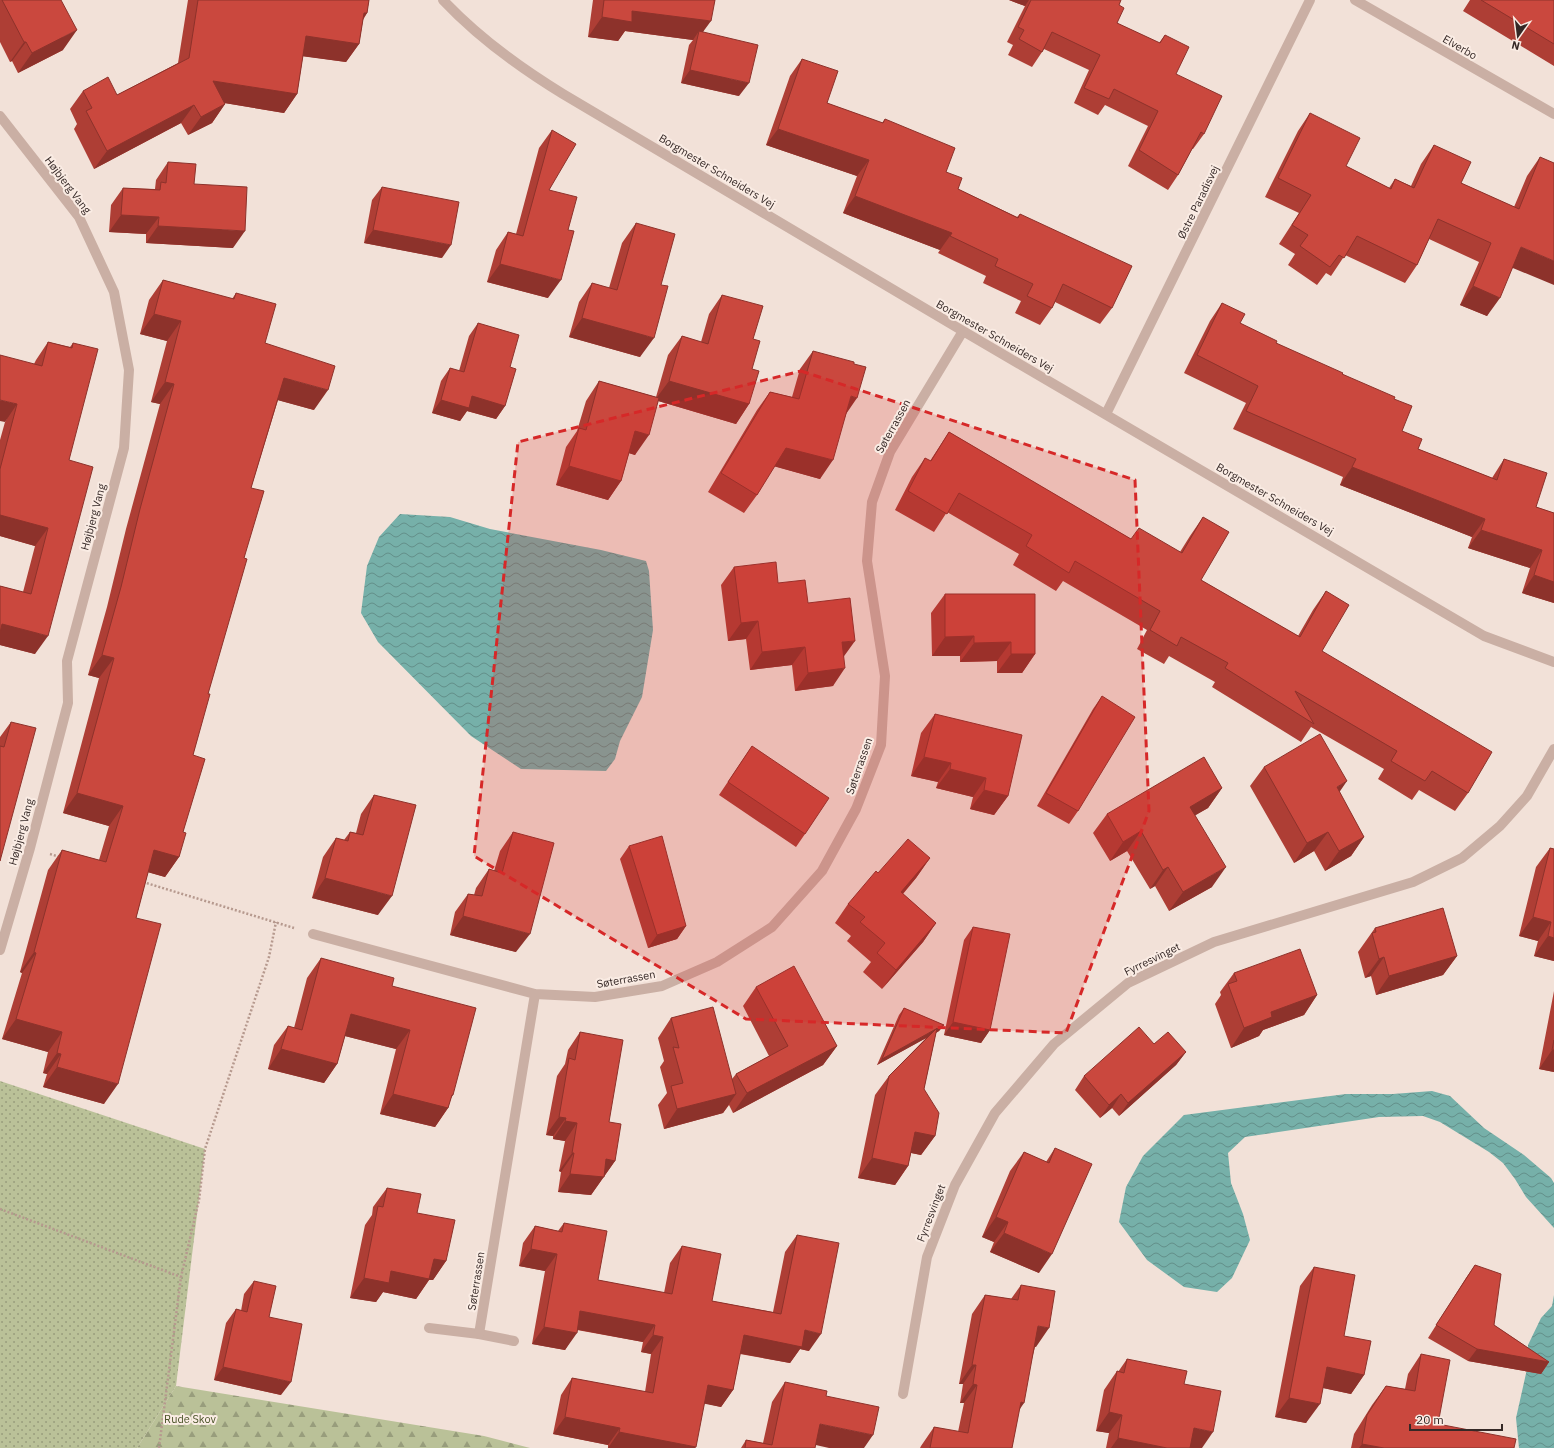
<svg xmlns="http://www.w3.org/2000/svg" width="1554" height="1448" viewBox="0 0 1554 1448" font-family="'IBM Plex Sans',sans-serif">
	<defs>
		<pattern id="green-dots" width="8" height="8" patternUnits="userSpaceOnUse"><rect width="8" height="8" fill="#bac198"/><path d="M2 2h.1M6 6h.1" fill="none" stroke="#989d7c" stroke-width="1.8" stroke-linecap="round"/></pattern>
		<pattern id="forest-firs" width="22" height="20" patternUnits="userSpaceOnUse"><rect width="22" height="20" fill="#bac198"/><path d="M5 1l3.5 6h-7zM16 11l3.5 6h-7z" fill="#989d7c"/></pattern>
		<pattern id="water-waves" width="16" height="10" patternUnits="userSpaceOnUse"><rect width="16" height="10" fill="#76b0a9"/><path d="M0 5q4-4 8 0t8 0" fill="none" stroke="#628f89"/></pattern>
	</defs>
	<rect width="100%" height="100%" fill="#f2e1d8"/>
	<path fill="url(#green-dots)" d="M0,1081L205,1149L176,1386L137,1448H0Z"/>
	<path fill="url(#forest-firs)" d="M176,1386L484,1436L530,1448H137Z"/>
	<path fill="url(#water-waves)" d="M400,514L450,517L490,529L601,550L646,561L649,571L653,630L642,697L620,741L615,759L606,771L521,769L471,736L378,642L361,613L367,566L379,537Z
		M1432,1091L1450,1096L1484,1128L1524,1155L1551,1178L1554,1183V1228L1526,1197L1515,1179L1503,1163L1489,1152L1440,1122L1423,1116L1379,1117L1245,1137L1228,1153L1231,1183L1243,1214L1250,1240L1232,1278L1217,1292L1184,1287L1147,1260L1119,1222L1126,1187L1143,1156L1184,1115L1346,1094H1393Z
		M1554,1295V1448H1519L1516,1418L1527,1369L1528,1345L1541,1318L1552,1306Z"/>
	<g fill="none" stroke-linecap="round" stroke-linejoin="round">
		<path stroke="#b6998e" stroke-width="2.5" stroke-dasharray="2 2" stroke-linecap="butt" d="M50,854L60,857
			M143,882L294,928
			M0,1209L181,1277
			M159,1448L181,1277L199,1200L205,1149L269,957L276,922"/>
		<path stroke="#caafa4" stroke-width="10" d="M429,1328L479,1334L514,1341"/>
		<path stroke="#caafa4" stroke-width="10" d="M443,0C476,35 522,69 563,94L963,331L1484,636L1554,662
			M1355,0L1554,114
			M0,116L79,217L114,292L129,370L124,448L67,661L68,703L30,848L0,950
			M1106,414L1310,0
			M313,934L535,994L595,997L662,986L717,962L772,927L822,871L856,809L881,745L885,676L867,561L872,502L890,452L963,331
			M479,1334L535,994
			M903,1394L927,1257L955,1185L995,1113L1054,1044L1128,983L1214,942L1413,882L1462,858L1500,826L1527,796L1554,749"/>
	</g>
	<path fill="#ae3e35" d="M0,0H61L63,50L18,73L12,61L10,62L0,42Z
		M188,0H369L367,13L363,20L359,44L346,62L303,56L297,94L284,113L225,103V104L212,123L188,135L181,123L94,169L74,129L77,124L70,109L83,91L117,95L178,63Z
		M593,0H715L703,32L739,96L681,83L689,45L693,40L625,31L618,41L588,37Z
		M1009,0H1121L1119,5L1117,23L1159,43L1165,35L1176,74L1204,134L1193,149H1192L1178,175L1168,190L1128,166L1148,126L1105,105L1098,115L1074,103L1089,70L1044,49L1032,67L1008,55L1013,45L1007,42L1025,6Z
		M1470,0H1554V66L1463,11Z
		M802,59L827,103L882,123L885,119L946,172L958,189L1017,217L1020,214L1112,308L1100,324L1055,302L1052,308L1040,325L1015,313L1021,301L983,283L986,276L938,253L940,250L843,213L857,176L766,145L790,76Z
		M1310,113L1346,166L1389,188L1395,179L1411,186L1421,164L1434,145L1461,183L1514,207L1527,176L1540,157L1513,267L1487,316L1460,305L1479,262L1429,239L1417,265L1405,283L1345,255L1331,276L1326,273L1317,285L1288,265L1295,254L1279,244L1299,213L1265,197L1298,131Z
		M552,130L549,190L548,298L487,282L496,250L508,232L516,234L539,148Z
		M168,162L194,184L233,248L146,243V234L109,232L111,205L123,188L155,189L156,180Z
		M382,187L442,258L364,243L372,200Z
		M636,223L661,285L640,357L569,337L579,302L592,283L609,288L622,243Z
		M163,280L232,299L236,293L265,343L314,410L278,400L251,488L244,558L208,694L193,755L183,832L179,857L165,877L148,872L136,918L104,1104L43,1087L47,1074L43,1073L48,1052L2,1039L22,973L20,972L48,870L62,850L99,860L109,826L63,813L99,678L88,675L107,607L126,529L160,404L151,402L167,341L140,334L149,300Z
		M722,295L753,339L749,404L736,424L658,401L635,455L629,453L621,481L608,500L556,485L566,447L577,431L586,401L599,381L656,397L668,355L682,336L701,342L709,314Z
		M1222,303L1240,323L1276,343L1394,399L1402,431L1418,449L1492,478L1504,459L1536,507L1554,513V603L1522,593L1530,568L1468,548L1472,537L1340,485L1343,477L1233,429L1246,403L1184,373L1210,321Z
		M478,323L510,367L505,406L496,419L467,411L460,421L432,413L441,381L450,368L459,371L469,336Z
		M48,342L70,347L73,343L69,460L35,654L0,645V586L23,592L35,546L0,536V440L5,422L36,360Z
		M813,351L846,415L820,479L774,466L757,495L744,513L708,492L757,410L770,392L792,397L800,369Z
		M949,432L1131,539L1180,552L1190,536L1203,517L1201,580L1298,636L1313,610L1326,591L1322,651L1468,793L1455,811L1419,790L1412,800L1378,779L1384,769L1311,727L1301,742L1212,687L1215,682L1169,656L1164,664L1137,649L1147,630L1063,581L1056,591L1013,565L1019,554L947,512L934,532L895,510L912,477L925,458L930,461Z
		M734,567L808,603L844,656L833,686L795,691L792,665L750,670L746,639L728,641L721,585Z
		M945,594L1035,654L1022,673H997V661L960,662V656H932L931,613Z
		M1102,696L1078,811L1069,824L1037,806L1093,709Z
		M935,714L1008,796L994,815L970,809L973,797L936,788L938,782L911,776L921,733Z
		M11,722L0,862V737Z
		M752,746L805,834L796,847L719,795Z
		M1264,767L1339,792L1364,837L1351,856L1325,871L1314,851L1294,863L1250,786Z
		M1222,788L1208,808L1195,815L1212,887L1169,911L1155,886L1150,889L1127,851L1110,861L1093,833L1107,814Z
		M374,795L378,915L312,898L323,857L336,838L344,840L350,832L356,833L361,814Z
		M513,832L516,952L450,935L455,912L468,894L474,895L476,888L489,869L494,871L500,851Z
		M629,846L686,926L677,939L648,948L620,859Z
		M1550,848L1554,849V961L1534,956L1538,941L1519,936L1536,867Z
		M930,858L916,878L903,894L936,923L923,942L882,989L863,972L871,962L847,941L851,936L835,923L848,904L878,873Z
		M973,927L990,1030L981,1043L944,1035L964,940Z
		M1375,928L1457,956L1443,975L1376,995L1371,976L1365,978L1358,952Z
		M321,958L392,986L451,1098L448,1108L435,1127L380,1114L396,1049L345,1036L337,1064L324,1083L268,1069L274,1045L288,1026L294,1028L307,978Z
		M1234,973L1317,995L1304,1015L1263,1030L1259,1036L1231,1048L1215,1004L1221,995L1220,992Z
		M756,987L837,1046L823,1065L733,1113L729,1105L723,1113L664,1129L658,1105L667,1093L660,1067L664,1061L658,1038L671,1018L732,1079L736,1074L769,1056L743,1006Z
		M1554,991V1072L1539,1069Z
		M904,1008L944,1025L939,1031L936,1033L924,1089L935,1136L921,1155L911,1153L908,1166L895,1185L858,1178L875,1095L889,1076L926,1038L877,1065L899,1015Z
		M580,1032L609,1122L615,1161L591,1195L558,1192L561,1172L559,1171L565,1141L553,1139V1136L546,1135L557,1076L565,1064L568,1050Z
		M1154,1044L1186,1052L1176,1065L1119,1116L1112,1108L1100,1118L1075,1090L1084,1076Z
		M1055,1148L1039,1273L990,1252L994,1242L982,1237L1010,1171L1024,1152L1046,1162Z
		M387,1188L417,1213L446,1261L433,1280H429L416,1299L383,1292L376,1302L350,1298L365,1225L372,1215L373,1207Z
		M564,1223L598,1280L664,1293L670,1263L682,1246L712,1301L773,1312L785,1252L797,1235L809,1351L800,1349L790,1363L740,1354L733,1390L721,1407L704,1403L695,1448H608V1445L553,1434L561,1395L572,1378L645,1392L651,1354L641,1352L643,1342L577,1330L565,1350L532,1344L545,1271L519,1266L523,1243L535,1226L558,1231Z
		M1475,1265L1494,1325L1549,1362L1541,1374L1468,1361L1428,1338L1466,1278Z
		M1314,1267L1344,1336L1364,1375L1351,1394L1323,1388L1306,1423L1275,1417L1300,1286Z
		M254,1281L281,1395L214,1380L226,1323L236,1309L241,1311L244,1294Z
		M1021,1285L1036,1347H1035L1019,1410L1012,1448H920L921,1446L934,1427L958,1432L964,1403H960L963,1384H959L972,1314L985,1295L1011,1299Z
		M1421,1354L1438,1424L1514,1448H1351L1354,1434L1372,1405L1386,1386L1405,1389L1408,1374Z
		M1127,1359L1184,1384L1202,1448H1106L1109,1433L1096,1431L1104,1390L1117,1371L1118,1372Z
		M785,1382L815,1448H741L746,1440L763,1443L772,1402Z"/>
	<path fill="#8d322b" d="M1009,0H1029L1025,6Z
		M632,11L711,21L697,40L699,31L693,40L625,31L618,41L588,37L602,17Z
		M364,13H367L354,32Z
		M77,30L63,50L18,73L32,53Z
		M306,36L359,44L346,62L293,55Z
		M24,42H26L12,61L10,62Z
		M690,70L749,83L739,96L681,83Z
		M213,81L297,94L284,113L200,99Z
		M225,104L212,123L188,135L201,117Z
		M194,105L181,123L94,169L107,151Z
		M778,129L869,160L857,176L766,145Z
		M855,196L952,233L940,250L843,213Z
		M121,215L159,217L146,234L109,232Z
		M158,226L245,231L233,248L146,243Z
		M373,230L451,245L442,258L364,243Z
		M1521,247L1554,261V285L1508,266Z
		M500,264L561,280L548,298L487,282Z
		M1473,286L1500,298L1487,316L1460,305Z
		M154,314L181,321L167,341L140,334Z
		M582,318L654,338L640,357L569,337Z
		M284,378L328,390L314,410L270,398Z
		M669,381L749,404L736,424L655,400Z
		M165,382L174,384L160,404L151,402Z
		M472,396L505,406L496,419L467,411L460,421L432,413L441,400Z
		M851,396L857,398L844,417Z
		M0,400L17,404L5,422L0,421Z
		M635,431L649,435L635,455L622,451Z
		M786,448L833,460L820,479L773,466Z
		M569,466L621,481L608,500L556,485Z
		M1352,467L1485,519L1472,537L1340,485Z
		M0,515L48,528L35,546L0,536Z
		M1481,530L1542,550L1530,568L1468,548Z
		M1534,575L1554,582V603L1522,593Z
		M758,621L746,639L728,641L741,623Z
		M2,624L48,636L35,654L0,645V628Z
		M974,636L960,656H932L945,637Z
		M855,641L842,659V642Z
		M1011,642L997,661L960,662L974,643Z
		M805,647L792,665L750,670L762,652Z
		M1011,654H1035L1022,673H997Z
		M102,655L114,658L99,678L88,675Z
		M845,668L833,686L795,691L808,673Z
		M924,757L951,763L938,782L911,776Z
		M950,769L986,778L973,797L936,788Z
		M1347,781L1334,800L1337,787Z
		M1222,788L1208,808L1177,826L1190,807Z
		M984,790L1008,796L994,815L970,809Z
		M77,793L123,806L109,826L63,813Z
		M1141,831L1127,851L1110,861L1123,842Z
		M1328,832L1314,851L1294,863L1307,843Z
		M1364,837L1351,856L1325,871L1339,851Z
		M154,850L179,857L165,877L140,870Z
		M930,858L916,878L887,912L901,892Z
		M1168,867L1155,886L1150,889L1163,870Z
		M1226,867L1212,887L1169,911L1183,892Z
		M325,878L392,896L378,915L312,898Z
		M463,916L530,934L516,952L450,935Z
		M1533,917L1551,922L1538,941L1519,936Z
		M936,923L923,942L882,989L896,970Z
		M686,926L677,939L648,948L657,935Z
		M1548,936L1554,938V961L1534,956Z
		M34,952L36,953L22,973L20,972Z
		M1457,956L1443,975L1376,995L1389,976Z
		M1384,957L1371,976L1365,978L1379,959Z
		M1317,995L1304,1015L1263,1030L1259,1036L1231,1048L1244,1028L1271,1012Z
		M351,1014L410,1030L396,1049L337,1034Z
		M16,1019L62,1032L48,1052L2,1039Z
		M953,1022L990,1030L981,1043L944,1035Z
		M944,1025L939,1031L877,1065L882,1059Z
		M837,1046L823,1065L733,1113L747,1093Z
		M281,1049L337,1064L324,1083L268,1069Z
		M1552,1050H1554V1072L1539,1069Z
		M1186,1052L1176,1065L1119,1116L1128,1103Z
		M57,1053L61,1054L47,1074L43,1073Z
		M57,1067L118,1084L104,1104L43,1087Z
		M393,1094L452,1095H453L445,1107L448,1108L435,1127L380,1114Z
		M736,1094L723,1113L664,1129L677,1109Z
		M1121,1094L1112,1108L1100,1118L1109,1105Z
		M559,1117L566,1118L553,1136L546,1135Z
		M565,1121L577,1123L565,1141L553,1139Z
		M915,1132L935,1136L921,1155L902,1151Z
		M572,1153H574L561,1172L559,1171Z
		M872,1158L908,1166L895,1185L858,1178Z
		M606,1159L615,1161L591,1195L558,1192L570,1174Z
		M996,1217L1008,1222L994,1242L982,1237Z
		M1004,1233L1052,1254L1039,1273L990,1252Z
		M531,1249L557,1254L545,1271L519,1266Z
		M434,1259L446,1261L433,1280H429L416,1299L383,1292L376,1302L350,1298L364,1278L391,1271Z
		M580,1311L655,1325L643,1342L569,1328Z
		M1038,1326L1049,1328L1036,1347L1025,1345Z
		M544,1327L577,1333L565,1350L532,1344Z
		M805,1330L821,1334L809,1351L800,1349L790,1363L732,1352L744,1335Z
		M653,1335L663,1337L651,1354L641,1352Z
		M1477,1349L1549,1362L1541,1374L1468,1361Z
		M972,1365H976L963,1384H959Z
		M223,1367L291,1382L281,1395L214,1380Z
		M1327,1367L1364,1375L1351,1394L1314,1386Z
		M973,1384L977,1385L964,1403H960Z
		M708,1385L733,1390L721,1407L696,1402Z
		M1289,1398L1320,1404L1306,1423L1275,1417Z
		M1021,1402L1024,1403L1011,1422Z
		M1109,1412L1122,1415L1109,1433L1096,1431Z
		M565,1417L620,1428L608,1445L553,1434Z
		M820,1424L873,1435L864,1448H829L807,1443Z
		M1194,1428L1213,1432L1202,1448H1187Z
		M619,1432L696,1447L695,1448H608Z
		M1118,1438L1167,1448H1111Z
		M1362,1444L1384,1448H1359Z"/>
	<path fill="#ca483e" stroke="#8d322b" d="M2,0H61L77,30L32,53L26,42H24Z
		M198,0H369L367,13H364L359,44L306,36L297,94L213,81L225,104L201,117L194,105L107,151L86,111L92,108L83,91L108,77L117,95L189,58Z
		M604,0H715L711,21L632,11V22L602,17Z
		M1031,0H1121L1119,5L1124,8L1117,23L1160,43L1165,35L1189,47L1176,74L1222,96L1204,134L1201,132L1178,175L1139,150L1158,111L1114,89L1109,99L1084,88L1100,55L1052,32L1042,52L1019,39L1024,30L1018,27Z
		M1481,0H1554V44Z
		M699,31L758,45L749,83L690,70Z
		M802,59L838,71L827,103L883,123L885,119L955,148L946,172L962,178L958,189L1018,218L1020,214L1132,266L1112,308L1063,284L1052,308L1027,296L1033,284L995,266L998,259L950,236L952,233L855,196L869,160L778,129Z
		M1310,113L1360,138L1346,166L1391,189L1395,179L1414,188L1434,145L1471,162L1461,183L1519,209L1540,157L1554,163V261L1521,247L1500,298L1473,286L1491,243L1438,219L1417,265L1357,236L1344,258L1339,255L1330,267L1300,246L1308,235L1292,225L1311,195L1278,178Z
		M552,130L576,144L549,190L577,197L568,230L574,231L561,280L500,264L508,232L523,236Z
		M168,162L196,164L194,184L247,187L245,231L158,226L159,217L121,215L123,188L160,190L161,182L166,183Z
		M382,187L459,202L451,245L373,230Z
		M636,223L675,234L661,285L668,286L654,338L582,318L592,283L617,290Z
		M163,280L234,299L236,293L276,304L265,343L335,366L328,390L284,378L251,488L264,491L244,558L247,559L208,694H210L193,755L205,759L183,832L186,833L179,857L154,850L136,918L161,924L118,1084L57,1067L61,1054L57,1053L62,1032L16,1019L36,953L34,952L62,850L106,862L123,806L77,793L114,658L102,655L121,587L140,509L174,384L165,382L181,321L154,314Z
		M722,295L763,306L753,339L760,341L752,369L759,371L749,404L669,381L682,336L708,344Z
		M1222,303L1245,314L1240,323L1277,341L1276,343L1343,373L1342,374L1395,397L1394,399L1412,406L1402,431L1422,439L1418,449L1497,480L1504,459L1547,473L1536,507L1554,513V582L1534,575L1542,550L1481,530L1485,519L1352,467L1356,459L1246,411L1258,386L1197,355Z
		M478,323L519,335L510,367L516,369L505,406L472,396L469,408L441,400L450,368L464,372Z
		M48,342L72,348L73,343L98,349L69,460L93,467L48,636L2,624L0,633V586L31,594L48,528L0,515V469L17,404L0,400V355L42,366Z
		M813,351L854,362V364L866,367L857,398L851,396L833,460L786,448L757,495L721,473L770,392L799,399Z
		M599,381L659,398L649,435L635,431L621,481L569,466L579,428L586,430Z
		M949,432L1131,539L1139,528L1182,553L1203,517L1229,532L1201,580L1300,637L1326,591L1349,605L1322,651L1492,752L1468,793L1432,771L1425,781L1391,761L1397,751L1295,691L1314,724L1225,668L1228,663L1181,637L1177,646L1150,630L1160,611L1075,561L1069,573L1026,546L1032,535L959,493L947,514L908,491L925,458L931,461Z
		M776,562L778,583L805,580L808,603L850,598L855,641L842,642L845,668L808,673L805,647L762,652L758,621L741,623L734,567Z
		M945,594H1035V654H1011V642L974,643V636L945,637Z
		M1102,696L1135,717L1078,811L1046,793Z
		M935,714L1022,735L1008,796L984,790L986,778L950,769L951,763L924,757Z
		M11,722L36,728L0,861V746L4,747Z
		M1320,734L1347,781L1337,787L1364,837L1339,851L1328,832L1307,843L1264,767Z
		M752,746L829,798L805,834L728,782Z
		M1204,757L1222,788L1190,807L1226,867L1183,892L1168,867L1163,870L1141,831L1123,842L1107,814Z
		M374,795L416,805L392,896L325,878L336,838L348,841L350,832L363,835Z
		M513,832L554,843L530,934L463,916L468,894L482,896L489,869L502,873Z
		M662,836L686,926L657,935L629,846Z
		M908,839L930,858L901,892L936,923L896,970L877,953L885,943L860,922L865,917L848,904L876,871L878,873Z
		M1550,848L1554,849V938L1548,936L1551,922L1533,917Z
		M1443,908L1457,956L1389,976L1384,957L1379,959L1372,933L1376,932L1375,928Z
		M973,927L1010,934L990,1030L953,1022Z
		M1300,949L1317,995L1271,1012L1272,1017L1244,1028L1228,984L1237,981L1234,973Z
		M321,958L394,978L392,986L476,1008L453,1095H452L448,1108L393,1094L410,1030L351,1014L337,1064L281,1049L288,1026L302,1030Z
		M794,966L837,1046L747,1093L736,1074L788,1046L756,987Z
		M713,1007L736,1094L677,1109L671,1086L683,1083L673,1047L679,1048L671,1018Z
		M904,1008L944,1025L937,1029V1028L936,1029L882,1059Z
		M1139,1027L1154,1044L1168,1032L1186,1052L1128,1103L1121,1094L1109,1105L1084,1076Z
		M937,1028L924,1089L939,1113L935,1136L915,1132L908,1166L872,1158L889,1076Z
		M580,1032L623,1040L609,1122L621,1124L615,1161L606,1159L604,1177L570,1174L574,1153H572L577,1123L565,1121L566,1118L559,1117L569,1058L575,1060Z
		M1554,1040V1050H1552Z
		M1055,1148L1092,1164L1052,1254L1004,1233L1008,1222L996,1217L1024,1152L1049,1163Z
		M387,1188L421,1194L417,1213L455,1220L446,1261L434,1259L429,1279L391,1271L389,1283L364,1278L378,1206L383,1207Z
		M564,1223L607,1231L598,1280L672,1294L682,1246L721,1254L712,1301L781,1314L797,1235L839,1243L821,1334L805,1330L802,1347L744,1335L733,1390L708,1385L696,1447L619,1432L620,1428L565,1417L572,1378L653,1393L663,1337L653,1335L655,1325L580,1311L577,1333L544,1327L557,1254L531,1249L535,1226L562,1232Z
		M1475,1265L1501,1274L1494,1325L1549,1362L1477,1349L1436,1325Z
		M1314,1267L1355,1275L1344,1336L1371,1341L1364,1375L1327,1367L1320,1404L1289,1398Z
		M254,1281L276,1286L269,1317L302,1324L291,1382L223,1367L236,1309L247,1312Z
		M1021,1285L1055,1291L1049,1328L1038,1326L1024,1403L1021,1402L1012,1448H930L934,1427L968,1433L977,1385L973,1384L976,1365H972L985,1295L1018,1300Z
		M1421,1354L1450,1360L1438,1424L1516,1439L1514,1448H1384L1362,1444L1367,1415L1386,1386L1415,1391Z
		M1127,1359L1187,1371L1184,1384L1221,1391L1213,1432L1194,1428L1190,1448H1167L1118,1438L1122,1415L1109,1412L1117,1371L1124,1373Z
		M785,1382L827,1391L826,1396L879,1407L873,1435L820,1424L815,1448H745L746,1440L772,1445Z"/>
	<path fill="#d62828" fill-opacity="0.2" stroke="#d62828" stroke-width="3" stroke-dasharray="8 5" stroke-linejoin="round" d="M801,371L1135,480L1149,811L1066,1033L746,1019L474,856L518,442Z"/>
	<g text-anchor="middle" stroke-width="4" stroke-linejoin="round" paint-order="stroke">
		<g font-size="11" fill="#352826" stroke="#faece4">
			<text transform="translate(1460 47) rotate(30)" y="4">Elverbo</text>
			<text transform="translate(717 171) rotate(31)" y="4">Borgmester Schneiders Vej</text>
			<text transform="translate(68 185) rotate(53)" y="4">Højbjerg Vang</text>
			<text transform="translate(1198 202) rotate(-64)" y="4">Østre Paradisvej</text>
			<text transform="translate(995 336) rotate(30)" y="4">Borgmester Schneiders Vej</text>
			<text transform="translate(893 426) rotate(-61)" y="4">Søterrassen</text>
			<text transform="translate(1275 499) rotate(30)" y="4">Borgmester Schneiders Vej</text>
			<text transform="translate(93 517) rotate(-75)" y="4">Højbjerg Vang</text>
			<text transform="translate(859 766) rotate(-71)" y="4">Søterrassen</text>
			<text transform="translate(21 832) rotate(-75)" y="4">Højbjerg Vang</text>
			<text transform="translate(1152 959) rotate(-26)" y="4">Fyrresvinget</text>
			<text transform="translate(626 979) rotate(-10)" y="4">Søterrassen</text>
			<text transform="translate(931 1213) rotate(-69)" y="4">Fyrresvinget</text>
			<text transform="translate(476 1281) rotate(-81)" y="4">Søterrassen</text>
		</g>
		<g font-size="11" fill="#4b5429" stroke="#faece4">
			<text x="190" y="1423">Rude Skov</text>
		</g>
	</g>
	<g transform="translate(1518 36) rotate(194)" stroke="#faece4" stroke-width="3" paint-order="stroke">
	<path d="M0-3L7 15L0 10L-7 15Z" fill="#352826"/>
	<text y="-6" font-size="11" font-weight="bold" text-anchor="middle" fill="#352826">N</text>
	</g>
	<path d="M1410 1424v6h92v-6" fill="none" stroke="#352826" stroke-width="2"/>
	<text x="1416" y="1424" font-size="12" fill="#352826" stroke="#faece4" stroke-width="3" paint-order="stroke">20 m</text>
</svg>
